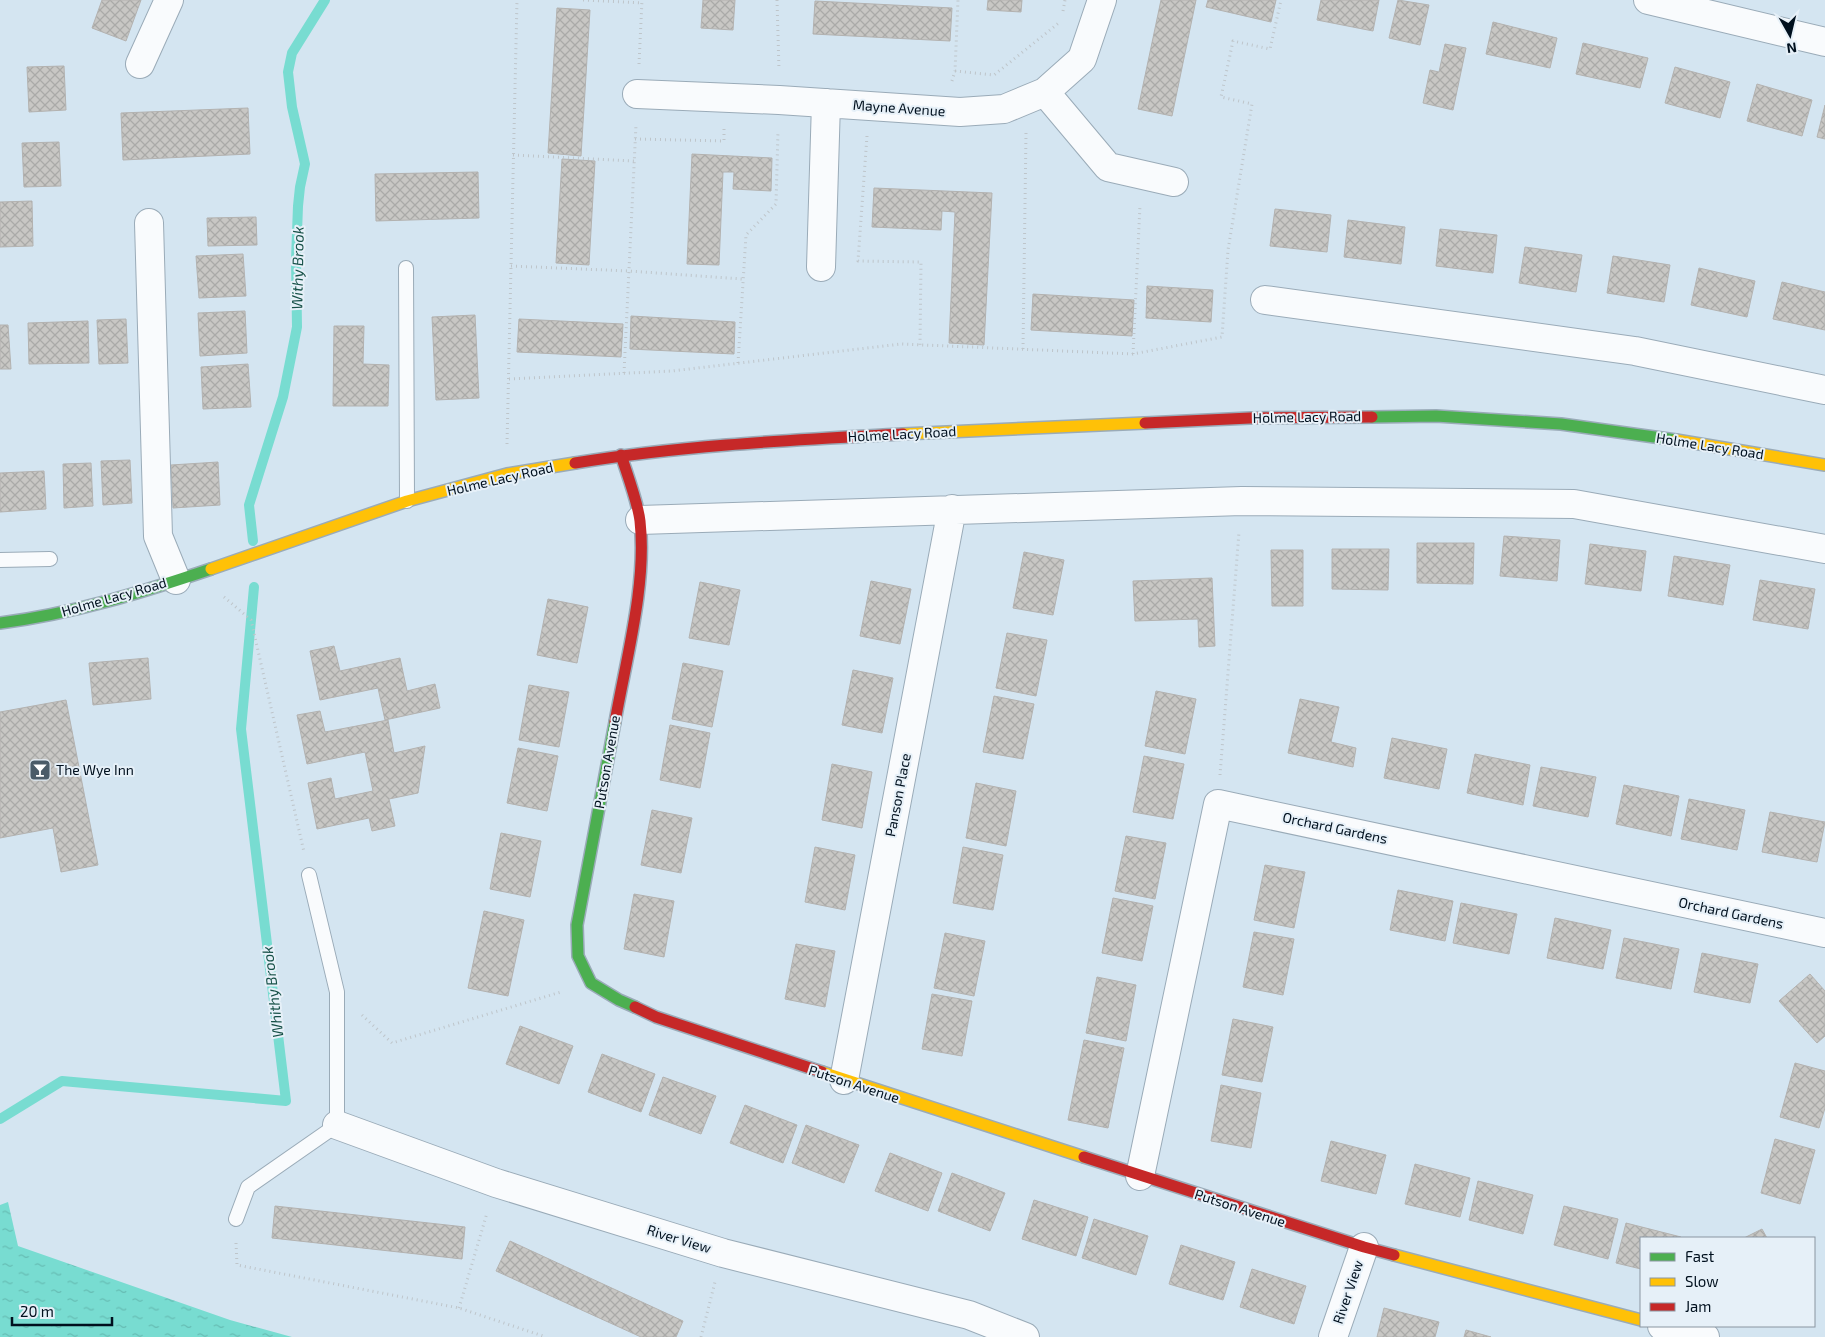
<svg xmlns="http://www.w3.org/2000/svg" width="1825" height="1337" viewBox="0 0 1825 1337" font-family="'Exo 2',sans-serif">
	<defs>
		<pattern id="water-ripples" width="26" height="14" patternUnits="userSpaceOnUse" patternTransform="scale(1.25)"><rect width="26" height="14" fill="#78dcd1"/><path d="M2 4q2-2 4 0t4 0M15 11q2-2 4 0t4 0" fill="none" stroke="#66bcb3"/></pattern>
		<pattern id="building-cross-hatch" width="8" height="8" patternUnits="userSpaceOnUse" patternTransform="scale(1.25)"><rect width="8" height="8" fill="#c8c7c4"/><path d="M0 0l8 8M0 8l8-8" fill="none" stroke="#aaaaa8"/></pattern>
	</defs>
	<rect width="100%" height="100%" fill="#d4e5f1"/>
	<path fill="url(#water-ripples)" d="M8,1202L18,1246L230,1320L292,1337H0V1205Z"/>
	<g fill="none" stroke-linecap="round" stroke-linejoin="round">
		<path stroke="#78dcd1" stroke-width="10" d="M253,541L249,505L283,397L297,327L296,260L298,206L300,187L305,164L292,107L288,72L292,53L325,0
			M0,1119L62,1081L286,1101L241,729L254,587"/>
	</g>
	<path fill="url(#building-cross-hatch)" stroke="#b3b2b0" d="M102,0H141L126,41L92,28Z
		M703,0H735L733,30L701,28Z
		M988,0H1022L1021,12L987,10Z
		M1161,0H1196L1172,116L1138,109Z
		M1208,0H1276L1271,22L1206,7Z
		M1321,0H1379L1373,31L1317,20Z
		M1398,0L1429,5L1420,45L1389,38Z
		M815,1L952,8L950,41L813,34Z
		M557,8L590,10L581,156L548,153Z
		M1493,22L1557,38L1550,68L1486,54Z
		M1583,43L1648,58L1640,88L1576,74Z
		M1445,44L1466,48L1453,110L1423,103L1430,70L1439,72Z
		M64,66L66,110L29,112L27,67Z
		M1675,67L1730,82L1720,118L1665,103Z
		M1757,84L1812,100L1802,136L1747,121Z
		M1825,105V139L1817,137Z
		M248,108L250,154L123,160L121,113Z
		M59,142L61,186L24,187L22,143Z
		M692,154L772,158L771,191L733,189L734,172H723L719,265L687,264Z
		M562,159L595,161L589,265L556,263Z
		M478,172L479,218L376,221L375,174Z
		M874,188L992,193L984,345L949,343L955,212L942,211L941,230L872,227Z
		M32,201L33,246L0,247V202Z
		M1275,209L1331,215L1327,252L1270,246Z
		M256,217L257,245L208,246L207,218Z
		M1348,220L1405,227L1401,264L1344,257Z
		M1440,229L1497,235L1493,273L1436,266Z
		M1525,247L1582,255L1576,292L1519,283Z
		M243,254L246,296L199,298L196,256Z
		M1613,256L1670,265L1664,302L1607,293Z
		M1699,268L1755,281L1747,317L1691,305Z
		M1782,282L1825,292V330L1773,319Z
		M1147,286L1213,290L1211,322L1146,318Z
		M1033,294L1134,300L1132,336L1031,330Z
		M245,311L247,353L200,356L198,313Z
		M475,315L479,398L436,400L432,317Z
		M631,316L735,322L734,354L630,349Z
		M126,319L128,363L99,364L97,320Z
		M519,319L623,324L621,357L517,352Z
		M88,321L89,363L29,364L28,323Z
		M0,325H8L11,369H0Z
		M334,326H364L363,364L389,365L388,406H333Z
		M248,364L251,407L203,409L201,367Z
		M130,460L132,503L103,505L101,461Z
		M218,462L220,505L173,508L171,465Z
		M91,463L93,506L64,508L63,464Z
		M44,471L46,509L0,512V473Z
		M1504,536L1560,540L1557,581L1500,576Z
		M1417,543H1474L1473,584L1417,583Z
		M1590,544L1646,551L1641,591L1585,584Z
		M1332,549H1389L1388,590L1332,589Z
		M1271,550H1303V606H1272Z
		M1024,552L1064,560L1053,615L1013,608Z
		M1674,556L1730,565L1723,605L1668,596Z
		M1212,578L1215,646L1199,647L1198,619L1135,621L1133,581Z
		M1760,580L1815,589L1808,629L1753,620Z
		M871,581L911,589L900,644L860,636Z
		M700,582L740,590L729,645L689,638Z
		M548,599L588,607L577,663L537,655Z
		M1007,633L1047,640L1036,696L996,688Z
		M334,646L340,671L400,658L407,691L435,684L440,708L385,720L378,688L320,700L310,651Z
		M148,658L151,699L93,705L89,663Z
		M683,663L723,671L712,727L672,719Z
		M853,670L893,678L882,733L842,725Z
		M529,685L569,692L559,747L519,740Z
		M1156,691L1196,699L1185,754L1145,746Z
		M994,696L1034,704L1023,759L983,752Z
		M1300,699L1339,707L1331,742L1356,748L1353,767L1288,753Z
		M66,700L98,865L61,872L53,828L0,838V712Z
		M320,711L325,732L388,720L394,753L425,746L418,793L389,799L395,826L372,831L369,818L317,829L308,783L331,778L335,799L373,791L365,752L307,764L297,715Z
		M670,725L710,733L700,788L660,780Z
		M1392,738L1447,749L1439,789L1384,778Z
		M518,748L558,756L547,811L507,803Z
		M1475,754L1530,765L1523,805L1467,793Z
		M1144,756L1184,764L1173,819L1133,812Z
		M832,764L872,772L862,828L822,820Z
		M1541,767L1596,777L1588,817L1533,806Z
		M976,783L1016,791L1006,846L966,838Z
		M1624,785L1679,796L1671,836L1616,824Z
		M1689,799L1745,810L1737,850L1681,839Z
		M652,810L692,818L681,873L641,865Z
		M1770,812L1825,822L1817,862L1762,852Z
		M501,833L541,841L530,897L490,889Z
		M1126,836L1166,843L1155,899L1115,891Z
		M815,847L855,855L845,910L805,902Z
		M963,847L1003,855L993,910L953,903Z
		M1265,865L1305,872L1294,928L1254,920Z
		M1398,890L1453,901L1445,941L1390,930Z
		M634,894L674,901L664,957L624,949Z
		M1113,898L1153,906L1142,961L1102,953Z
		M1461,903L1517,914L1509,954L1453,943Z
		M484,911L524,920L508,996L468,988Z
		M1555,918L1611,930L1603,969L1547,958Z
		M1254,932L1294,939L1283,995L1243,987Z
		M945,933L985,941L974,996L934,988Z
		M1624,938L1679,949L1671,989L1616,978Z
		M796,944L835,951L825,1007L785,999Z
		M1702,953L1758,964L1750,1003L1694,992Z
		M1810,974L1825,991V1036L1817,1043L1779,1001Z
		M1097,977L1136,985L1126,1041L1086,1033Z
		M932,994L972,1001L962,1056L922,1049Z
		M1233,1019L1273,1027L1262,1082L1222,1075Z
		M520,1026L573,1046L559,1084L506,1064Z
		M1084,1040L1124,1048L1108,1128L1068,1120Z
		M602,1054L655,1074L641,1112L588,1092Z
		M1795,1063L1825,1071V1108L1819,1128L1780,1117Z
		M663,1077L716,1096L701,1134L649,1115Z
		M1221,1085L1261,1093L1251,1148L1211,1141Z
		M745,1105L797,1125L783,1163L730,1143Z
		M806,1125L859,1145L844,1183L792,1163Z
		M1775,1139L1815,1150L1800,1204L1761,1193Z
		M1331,1141L1386,1155L1376,1194L1321,1181Z
		M890,1153L942,1173L928,1211L875,1191Z
		M1415,1164L1470,1178L1460,1217L1405,1204Z
		M952,1173L1005,1193L990,1231L938,1211Z
		M1478,1181L1533,1195L1523,1234L1469,1220Z
		M1034,1200L1088,1217L1076,1256L1022,1239Z
		M275,1206L465,1227L462,1259L272,1238Z
		M1564,1206L1618,1219L1608,1259L1554,1245Z
		M1094,1219L1148,1236L1136,1275L1082,1258Z
		M1626,1223L1681,1237L1680,1238H1641V1269L1616,1263Z
		M1762,1229L1767,1238H1744Z
		M510,1241L683,1321L676,1337H641L496,1271Z
		M1181,1245L1235,1262L1223,1300L1169,1284Z
		M1252,1269L1306,1286L1294,1324L1240,1307Z
		M1384,1308L1439,1322L1435,1337H1377Z
		M1466,1330L1491,1337H1464Z"/>
	<g fill="none" stroke-linecap="round" stroke-linejoin="round">
		<g stroke="#9aabb8" stroke-width="16">
			<path id="lane" d="M406,268L407,501
				M0,560L50,559
				M236,1219L248,1187L337,1125V992L309,875"/>
		</g>
		<g stroke="#9aabb8" stroke-width="30">
			<path id="street" d="M1648,0L1825,42
				M140,64L169,0
				M1045,92L1108,167L1174,182
				M637,94L779,100L960,112L1004,109L1045,92L1082,59L1102,0
				M149,223L158,536L176,580
				M821,267L826,103
				M1265,300L1635,351L1825,390
				M640,520L1242,501L1574,504L1825,549
				M844,1080L952,509
				M337,1125L496,1183L723,1253L969,1315L1025,1337
				M1140,1176L1218,804L1825,933
				M1662,1326L1705,1337
				M1333,1337L1364,1247"/>
		</g>
		<g stroke="#9aabb8" stroke-width="14">
			<path id="fast" d="M1372,417L1436,416L1561,424L1676,440
				M0,623C72,614 143,592 211,569
				M615,722L577,925L578,956L591,983L619,1000L635,1007"/>
		</g>
		<g stroke="#9aabb8" stroke-width="14">
			<path id="slow" d="M903,434L1145,423
				M1676,440L1825,465
				M211,569L407,501L507,474L575,463
				M822,1072L1084,1157
				M1394,1255L1641,1320"/>
		</g>
		<g stroke="#9aabb8" stroke-width="14">
			<path id="jam" d="M1145,423L1250,418L1372,417
				M575,463C683,445 793,440 903,434
				M615,722C626,659 647,584 640,521C638,503 627,474 621,455
				M635,1007L656,1017L822,1072
				M1084,1157L1364,1247L1394,1255"/>
		</g>
		<path stroke="#bec5ca" stroke-width="3" stroke-dasharray="1 4" stroke-linecap="butt" d="M583,0L642,3
			M777,0L779,70
			M1063,11L1065,0
			M639,64L642,0
			M955,71L994,75L1060,22
			M952,81L955,71L958,0
			M867,136L858,261L921,262L920,345
			M635,139L724,141V128
			M513,155L634,161
			M511,266L629,271L742,279
			M1023,349L1026,132
			M1133,354L1140,205
			M738,363L746,235L776,204L778,131
			M624,373L636,125
			M509,379L672,371L901,344L1133,354L1222,337L1228,250L1252,104L1221,97L1233,41L1270,49L1281,0
			M507,444L517,0
			M224,597L251,620L304,852
			M1220,775L1239,532
			M362,1015L392,1043L561,992
			M236,1243L237,1265L459,1308L546,1337
			M459,1308L487,1213
			M701,1337L715,1282"/>
		<use href="#lane" stroke="#f9fbfd" stroke-width="14"/>
		<use href="#street" stroke="#f9fbfd" stroke-width="28"/>
		<use href="#fast" stroke="#4caf50" stroke-width="11"/>
		<use href="#slow" stroke="#ffc107" stroke-width="11"/>
		<use href="#jam" stroke="#c62828" stroke-width="11"/>
	</g>
	<defs>
		<g id="bar-square" transform="scale(1.125)"><rect x="-9" y="-9" width="18" height="18" rx="4" fill="#4a5b68" stroke="#e6f0f8"/><path d="M-6-5H6L.8 .8V4.5H3.5V6h-7V4.5H-.8V.8Z" fill="#fff"/></g>
	</defs>
	<g fill-rule="evenodd">
		<use href="#bar-square" x="40" y="770"/>
	</g>
	<g text-anchor="middle" stroke-width="4" stroke-linejoin="round" paint-order="stroke">
		<g font-size="14" fill="#00101e" stroke="#e6f0f8">
			<text transform="translate(899 108) rotate(4)" y="5">Mayne Avenue</text>
			<text transform="translate(1307 417) rotate(-1)" y="5">Holme Lacy Road</text>
			<text transform="translate(902 434) rotate(-3)" y="5">Holme Lacy Road</text>
			<text transform="translate(1710 446) rotate(9)" y="5">Holme Lacy Road</text>
			<text transform="translate(500 479) rotate(-13)" y="5">Holme Lacy Road</text>
			<text transform="translate(114 597) rotate(-16)" y="5">Holme Lacy Road</text>
			<text transform="translate(607 762) rotate(-80)" y="5">Putson Avenue</text>
			<text transform="translate(898 795) rotate(-79)" y="5">Panson Place</text>
			<text transform="translate(1335 828) rotate(12)" y="5">Orchard Gardens</text>
			<text transform="translate(1731 913) rotate(12)" y="5">Orchard Gardens</text>
			<text transform="translate(854 1084) rotate(18)" y="5">Putson Avenue</text>
			<text transform="translate(1240 1208) rotate(18)" y="5">Putson Avenue</text>
			<text transform="translate(679 1239) rotate(17)" y="5">River View</text>
			<text transform="translate(1348 1292) rotate(-71)" y="5">River View</text>
		</g>
		<g font-size="14" fill="#00101e" stroke="#e6f0f8" text-anchor="start">
			<text x="56" y="775">The Wye Inn</text>
		</g>
		<g font-size="15" font-style="italic" fill="#175148" stroke="#e6f0f8">
			<text transform="translate(298 268) rotate(-89)" y="5">Withy Brook</text>
			<text transform="translate(273 992) rotate(-97)" y="5">Whithy Brook</text>
		</g>
	</g>
	<rect x="1640" y="1237" width="175" height="90" fill="#e6f0f8" stroke="#8a96a1"/>
	<rect x="1650" y="1253" width="25" height="8" fill="#4caf50" stroke="#8a96a1"/>
	<text x="1685" y="1262" font-size="15" fill="#00101e">Fast</text>
	<rect x="1650" y="1278" width="25" height="8" fill="#ffc107" stroke="#8a96a1"/>
	<text x="1685" y="1287" font-size="15" fill="#00101e">Slow</text>
	<rect x="1650" y="1303" width="25" height="8" fill="#c62828" stroke="#8a96a1"/>
	<text x="1685" y="1312" font-size="15" fill="#00101e">Jam</text>
	<g transform="translate(1790 35) rotate(172)" stroke="#e6f0f8" stroke-width="4" paint-order="stroke">
	<path d="M0-4L9 19L0 12L-9 19Z" fill="#00101e"/>
	<text y="-8" font-size="14" font-weight="bold" text-anchor="middle" fill="#00101e">N</text>
	</g>
	<path d="M12 1317v8h100v-8" fill="none" stroke="#00101e" stroke-width="2.5"/>
	<text x="20" y="1317" font-size="15" fill="#00101e" stroke="#e6f0f8" stroke-width="4" paint-order="stroke">20 m</text>
</svg>
